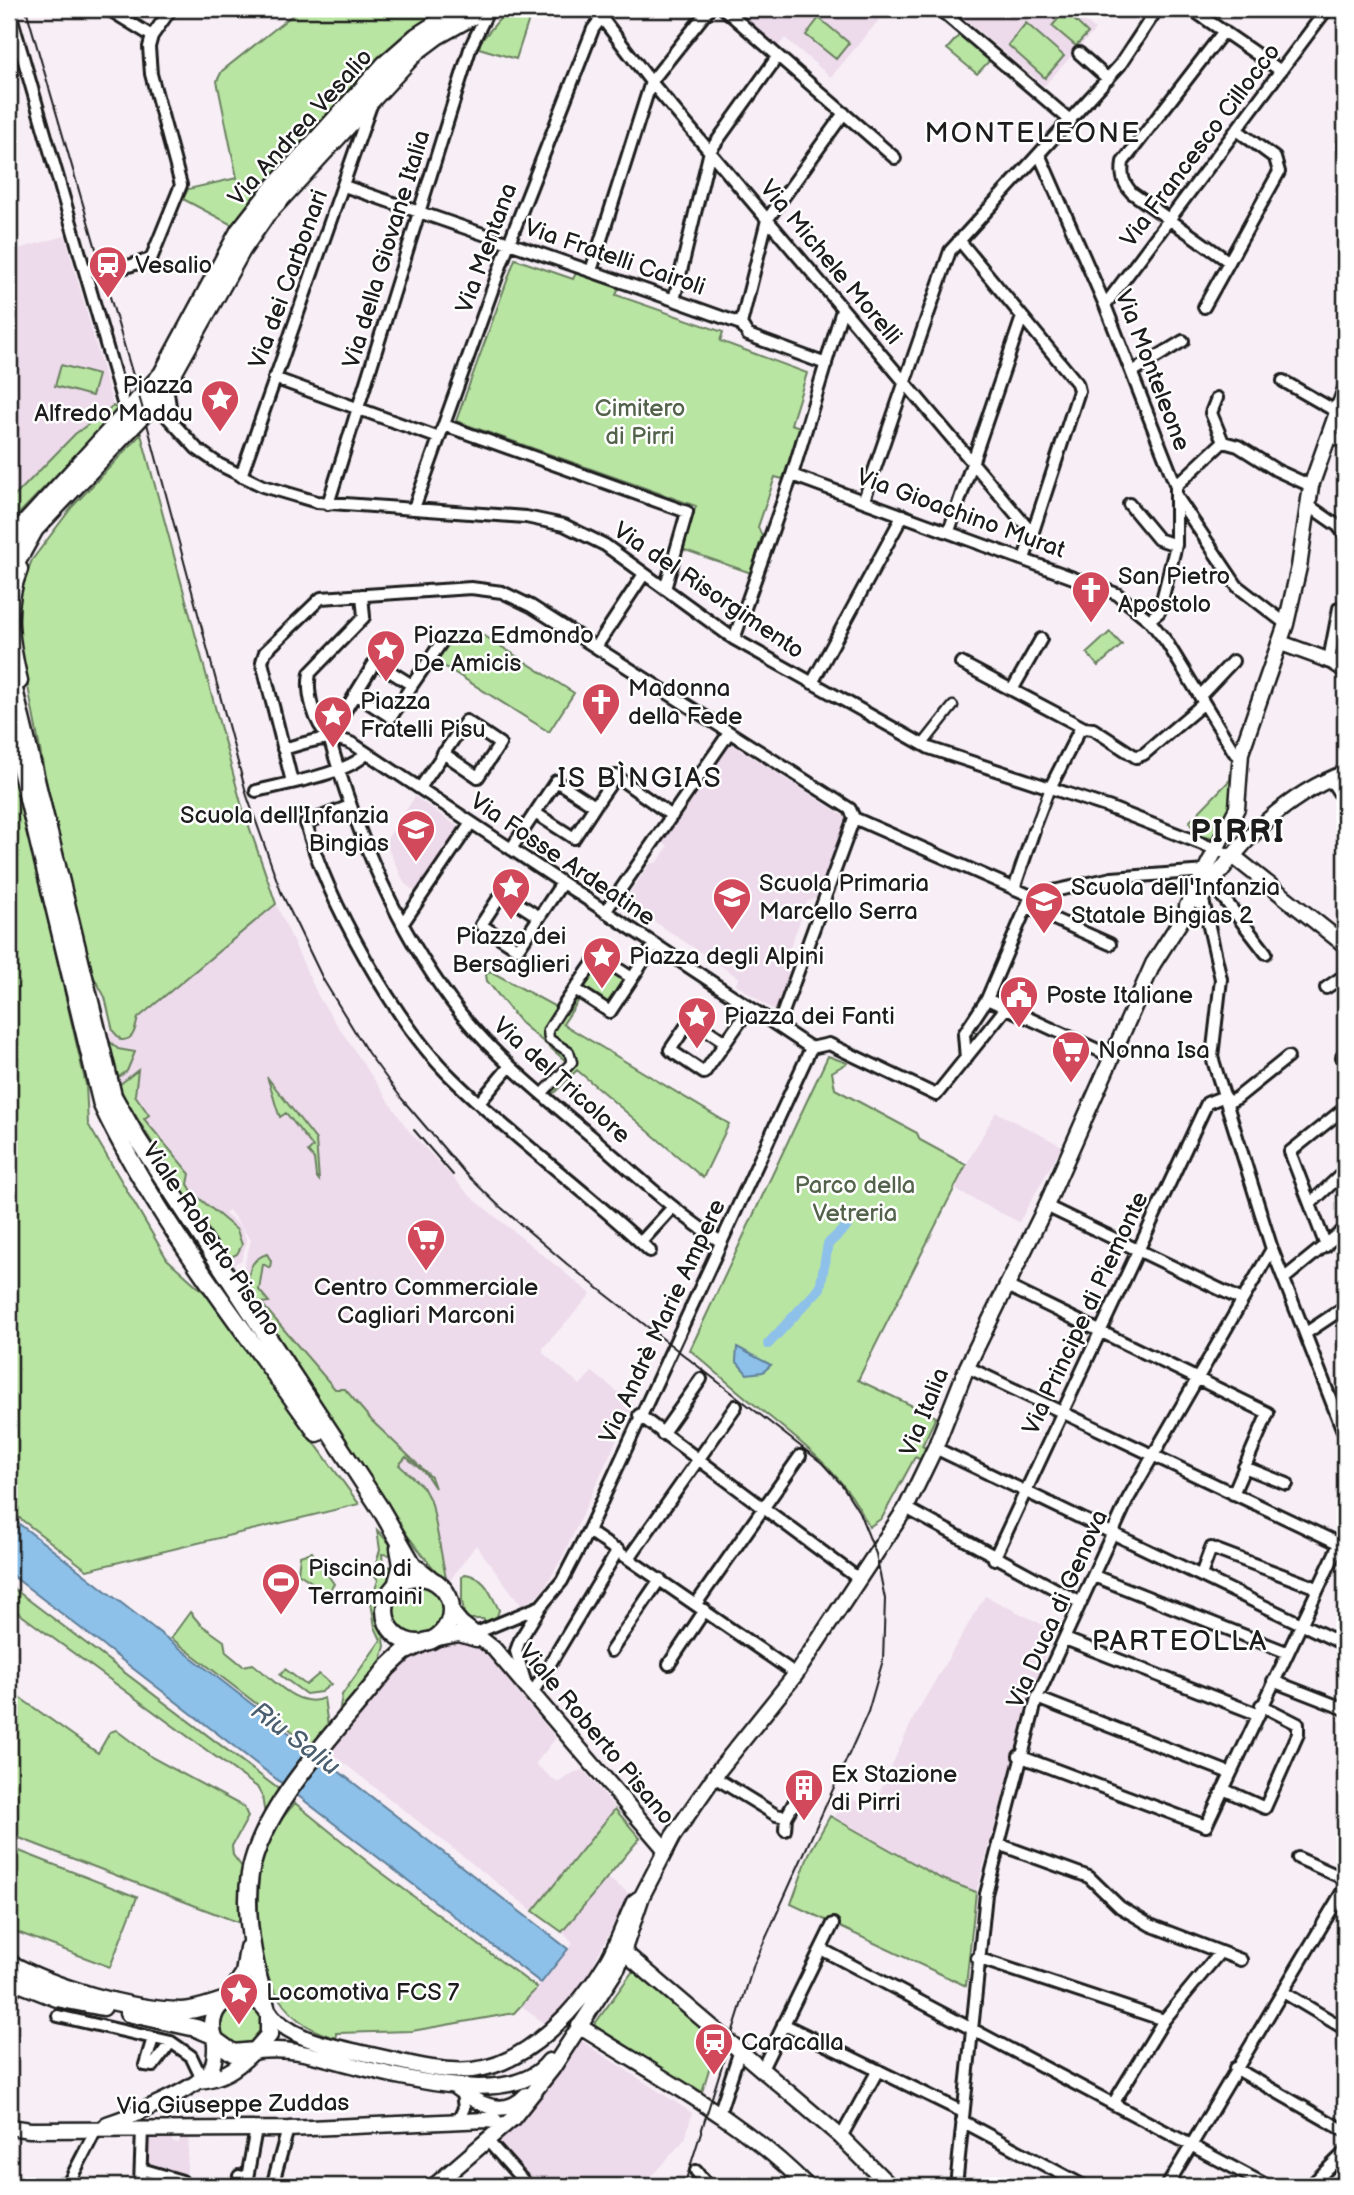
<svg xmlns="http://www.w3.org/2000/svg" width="1354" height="2195" viewBox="0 0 1354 2195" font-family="'Balsamiq Sans',sans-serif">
	<rect width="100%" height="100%" fill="#f7eef6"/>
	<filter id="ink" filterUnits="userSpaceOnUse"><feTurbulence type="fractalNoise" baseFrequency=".0143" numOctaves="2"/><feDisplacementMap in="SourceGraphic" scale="14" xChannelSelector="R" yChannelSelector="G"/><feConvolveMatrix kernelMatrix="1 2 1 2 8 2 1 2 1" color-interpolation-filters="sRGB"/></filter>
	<g filter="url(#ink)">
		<path fill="#eddaeb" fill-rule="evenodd" d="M735,9H888L831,77L785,38L778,46Z
			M953,9H1071L1095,30L1044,86Z
			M65,236L113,406L75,434L9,502V244L15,250Z
			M726,745H733L847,818L818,897L807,902L785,961L789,971L775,1011L736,984L739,978L624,901L650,864L658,862L668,846L661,840Z
			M415,797L461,829L418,893L405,884L385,842Z
			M276,904L319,998L408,1130L471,1197L591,1294L543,1348V1353L580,1385L592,1372L633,1404L564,1554L543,1591L522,1606L476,1545L447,1584L432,1504L427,1494L398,1465L406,1457L425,1473L435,1488L427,1472L372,1421L345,1389H335L260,1302H269L259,1290L263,1263L269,1268L270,1256L249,1270L248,1278H241L251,1240L229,1210L225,1214L241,1227L247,1241L241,1260L229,1267L225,1260L237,1254L242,1245L233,1227L193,1193L188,1184L190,1174L144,1119L135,1095L138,1070L119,1085L116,1079L123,1075L134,1051L118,1049L104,1033L113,1031L117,1037L127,1041L132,1037L138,1018ZM269,1079L316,1140V1176L314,1147L285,1113L281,1117Z
			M996,1112L1062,1146L1019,1222L956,1190L966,1165Z
			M985,1596L1051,1629L1026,1739H1019L976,1892L940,1878L835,1817L843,1794L872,1809L914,1717Z
			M459,1643L482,1650L556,1738L535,1764L558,1783L573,1773L583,1770L615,1808L533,1911L331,1753L407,1657L427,1648Z
			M607,1878L630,1894L594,1962L597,1965L564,2010L545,2024L522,2006L573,1943L562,1932Z
			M578,2039L692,2113L685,2139L642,2186H533L494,2139L535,2103Z
			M180,2134L189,2135L186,2181L149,2168L147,2136L172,2135V2142L179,2143Z"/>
		<path fill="#b9e5a3" stroke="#6a8060" stroke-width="2" d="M300,9H441C393,42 355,84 316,126C287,158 257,190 232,225L183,199L188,189L237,178L217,81L222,71Z
			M508,9L532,10L516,59L479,48L481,41Z
			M1065,11L1088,33L1076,46L1052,26Z
			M819,18L849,43L836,59L806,35Z
			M1026,23L1064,56L1045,78L1008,45Z
			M961,33L991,59L977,74L947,49Z
			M515,259L573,279L576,273L619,288L616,295L723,332L720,341L807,373L791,424L800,427L783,479L775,477L758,527L762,536L751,573L682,549L696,506L456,421Z
			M61,365L98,375L92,396L55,386Z
			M113,406L119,410L9,524V502L75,434Z
			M141,434L241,803L276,904L138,1018C135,1029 134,1041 121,1040L113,1031L105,997L91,972L45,776L16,623L20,591L32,560L72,507Z
			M1110,632L1122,645L1098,666L1087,653Z
			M480,633L574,693L549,732L436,661L453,635Z
			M9,752L86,1085L88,1124L167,1259L207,1295L359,1504L87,1570L9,1510Z
			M1232,760L1235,765L1233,805L1218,838L1199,837L1189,822L1230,780Z
			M598,956L632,978L610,1012L583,994L563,1024L729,1124L703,1178L577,1070L553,1094L543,1087L567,1062L521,1023L487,981L486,975L490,971L561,1010Z
			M106,1038L118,1049L135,1052L127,1071L116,1079Z
			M828,1056L847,1063L832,1072L835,1089L917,1133L920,1140L966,1165L858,1380L936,1417L922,1446L929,1450L924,1461L915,1457L882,1518L869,1527C846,1476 807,1447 765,1413C739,1393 715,1371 690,1350Z
			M138,1070L135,1095L149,1115L144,1119L190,1174L188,1184L193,1193L237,1230L242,1245L237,1254L225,1260L124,1097L119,1085Z
			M267,1077L316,1140L319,1180L316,1176L314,1159L308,1152L313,1147L286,1113L280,1117C275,1106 272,1089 267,1077Z
			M267,1254L271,1261L270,1268L263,1264L259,1290L269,1302L261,1303L335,1389H345L372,1421L431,1477L435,1488L425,1473L406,1457L399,1465L423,1487L432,1504L447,1584C370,1496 311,1392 252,1291C245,1275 250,1259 267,1254Z
			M377,1530L390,1544L395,1555L382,1554L383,1566L395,1567L378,1605L385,1646L380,1664L339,1714L342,1695L381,1640L375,1627L371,1602L378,1580L373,1573L380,1550Z
			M312,1552L334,1584L328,1593L298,1573L300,1556Z
			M466,1574C486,1578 490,1593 499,1610L496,1619L488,1624L483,1619H469L464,1613L462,1601V1577Z
			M394 1609a25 25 0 1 1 50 0a25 25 0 1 1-50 0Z
			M9,1585L281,1791L265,1815L262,1796L257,1787L9,1606Z
			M190,1612L200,1624L224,1641L226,1652L243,1666L253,1664C273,1679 298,1710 324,1698L328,1726L314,1748L171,1638Z
			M285,1669L306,1685L319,1674L331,1684L321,1692L306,1694L280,1675Z
			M9,1690L98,1753L110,1732L116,1730L153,1758L244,1807L248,1817L232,1846L233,1855L242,1867L240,1923L9,1834Z
			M295,1803L374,1867L537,1988L514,2013L412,2031L336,2033V2038C272,2021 258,1965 258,1907C258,1886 258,1861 267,1843C274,1827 284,1815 295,1803Z
			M615,1809L640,1838L562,1932L533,1911Z
			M830,1816L940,1878L976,1892L966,1986L791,1904L809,1854Z
			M9,1847L137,1897L110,1967L9,1929Z
			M633,1971L710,2033L708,2036L717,2043L702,2092L693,2086L691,2088L594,2025Z
			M219 2024a22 22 0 1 1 44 0a22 22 0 1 1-44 0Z"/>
		<path fill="#8dc1ea" stroke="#607f98" stroke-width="2" d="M737,1347L771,1365L763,1372L747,1374L736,1361Z
			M9,1516L568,1949L541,1983L9,1573Z"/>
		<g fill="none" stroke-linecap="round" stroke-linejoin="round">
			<path stroke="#8dc1ea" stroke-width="10" d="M768,1344L820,1288L828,1244L847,1226"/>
			<g stroke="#1c1c1c" stroke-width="13">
				<path id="pedestrian" d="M923,744L953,706
					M1034,830L1050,788
					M542,1094L572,1062L569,1052L549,1039L548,1030L562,1008"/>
			</g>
			<g stroke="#1c1c1c" stroke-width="16">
				<path id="minor" d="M9,9L126,413
					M108,9L152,36
					M724,9L895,158
					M939,9L1071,121
					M1191,9L1281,71
					M601,17L651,82L1032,533
					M1224,31L1123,162C1121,176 1123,183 1132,193L1228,261
					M1079,53L1108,79
					M1345,143V150
					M1039,154L1105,305L1176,486V545L1159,612L1149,620
					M344,186L674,300L741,324L748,335L826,364
					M959,240L1077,383L1079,391L1024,559
					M122,268L151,259L181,185L151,74L149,47L152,36L171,9
					M591,271L651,82L709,9
					M674,300L710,151L778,56
					M1105,305L1327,9
					M1204,307L1279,172L1275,158L1237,130
					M741,324L767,220L844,113
					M1132,372L1183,341
					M274,378L439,438
					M1283,381L1332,409L1338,404
					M167,386L172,420
					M1217,398L1211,413L1223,442
					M151,407L162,411L197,449L220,465L263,486L317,502L526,517L564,525L605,545L734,639L929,748L1108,807L1233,856
					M444,425L687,512L665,589
					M1330,436L1345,443
					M792,475L1117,594L1149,620L1166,641L1234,752L1240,756
					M241,476L371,105
					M1176,486L1223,442L1238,446L1276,470L1311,486
					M1177,497L1237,586L1286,624
					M864,500L950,251L1120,65L1157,9
					M328,504L471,46L489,9
					M1129,504L1158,539L1176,545
					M1308,505L1338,526L1345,535
					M414,508L509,243L593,29L608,9
					M949,531L1022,317
					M362,595L364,617L310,673C306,693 314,723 329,737C357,836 397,933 461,1014C500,1062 550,1101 597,1141C637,1176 676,1213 721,1242
					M734,639L792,475L842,310
					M596,647L644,574
					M1329,660L1339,608
					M961,663L1084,728L1093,729L1136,757L1144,754L1204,703
					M1338,665L1345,654
					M812,683L903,515
					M412,685L443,640
					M1012,690L1041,639
					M1200,696L1233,661
					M329,737L375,662L412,685L391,717L355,694
					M283,749C307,743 330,732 353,744L811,1048
					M1330,779L1345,802
					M292,782L262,662L265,652L321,598L471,588L502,592L531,606L850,809L854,818L1031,896
					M420,788L466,721L500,744L478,777L443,753
					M1050,788L1079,731L1084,728
					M256,791C284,784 347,774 366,754
					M350,806L306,823C326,899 396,1024 453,1079C515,1140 587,1191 650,1251
					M595,806L616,776L672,816
					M511,849L556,781L595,806L574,838L535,813
					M1211,882L1266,953
					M1014,889L1034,830
					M1031,896L1112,878L1206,871
					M1202,896L1221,979L1212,1057L1272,1249L1345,1436
					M1027,907L1110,944
					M605,912L729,733
					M539,917L502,893L481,925L518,949L562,883
					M403,923L471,823
					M632,978L598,956L575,989L610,1012L654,945
					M1326,988L1345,975
					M987,999L1113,1057
					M562,1008L575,989
					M778,1026L854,818
					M725,1042L691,1019L670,1050L704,1073L749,1009
					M811,1048L829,1044L936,1095L1006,1008
					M1342,1057L1345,1052
					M966,1059L964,1034L987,999L1031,896
					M479,1103L510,1066
					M1227,1103L1237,1098L1288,1057
					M1310,1204L1345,1171
					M1046,1206L1242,1300
					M641,1242L673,1207
					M1326,1246L1290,1152L1345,1108
					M1286,1277L1345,1229
					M1005,1285L1268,1413L1233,1494
					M1306,1333L1345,1307
					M967,1367L1340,1544
					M639,1415L859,1579
					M662,1434L701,1379
					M935,1448L1345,1645
					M1244,1467L1287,1484
					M906,1508L1081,1603
					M588,1531L796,1674
					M629,1558L736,1406
					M994,1559L1207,1103L1225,1096
					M1201,1575L1211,1548L1317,1588
					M1094,1576L1286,1652
					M696,1604L800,1456
					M476,1633L541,1606
					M1065,1639L1257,1714
					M611,1651L660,1579
					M669,1664L705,1610
					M525,1681L516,1651L520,1640L541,1606L562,1581L588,1531L811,1048
					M1273,1681L1345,1709
					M532,1694L618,1550
					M1037,1698L1230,1773
					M1019,1756L1206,1826L1345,1532
					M714,1777L776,1815L786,1817L795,1801
					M1223,1789L1265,1808L1298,1734V1724L1261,1705
					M785,1830L786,1817
					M998,1844L1089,1877L1120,1907L1150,1925L1241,1960
					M1298,1858L1345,1879
					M821,1949L1268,2186
					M977,1958L1164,2020
					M1283,1992L1345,2029
					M58,2016L171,2042L191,2056L201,2077
					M783,2024L963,2112
					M153,2038L145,2065L153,2066L171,2042
					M1235,2068L1345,2131
					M762,2069L833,1924
					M1113,2104L1164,2020L1220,1952
					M719,2114L740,2050
					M458,2121L464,2108L462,2093
					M962,2121L1084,2186
					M841,2137L878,2070
					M486,2139L528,2186
					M141,2169L182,2181
					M696,2171L708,2186
					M239,2176L247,2178L256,2129
					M67,2186L97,2128
					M140,2186L142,2129
					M272,2186L288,2129
					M956,2186L986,1894L1037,1698L1128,1499L1272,1249
					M1167,2186L1345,1887
					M1310,2186L1345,2152"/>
			</g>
			<g stroke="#1c1c1c" stroke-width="19">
				<path id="tertiary" d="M1281,643L1333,662L1345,670
					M1233,856L1345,945
					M1199,902C1234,847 1283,796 1345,773
					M451,1611L461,1623L494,1649L665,1849
					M433,1639L459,1634L476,1639
					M618,1947L841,2137L890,2186
					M267,2010C290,2041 333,2046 367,2054C401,2061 437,2073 472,2070C527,2065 581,2006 608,1960C618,1942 625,1921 634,1902L638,1899
					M579,2026C657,2076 741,2119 807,2186
					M255,2051C269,2050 283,2049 298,2052C358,2063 506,2119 549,2061
					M198,2081C221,2079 236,2069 252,2053
					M455,2087C476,2103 504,2120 526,2095
					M107,2124C129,2117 203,2087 212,2067C216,2058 215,2049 215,2040
					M9,2127L30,2130L288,2129L486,2120L495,2121L499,2129
					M434,2186L513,2118L552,2069L618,1967L642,1896L673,1836L719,1770L796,1674L906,1508L935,1448L967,1367L1046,1206L1153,964L1187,911V906L1237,808L1241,753L1286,624L1299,567L1311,486L1345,390"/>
			</g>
			<g stroke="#1c1c1c" stroke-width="21">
				<path id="secondary" d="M9,541L162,374L239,231L272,189L384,65L417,36L459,9
					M19,569C4,606 10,643 19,681
					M9,576L35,529L160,397L242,250L266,215L417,51L437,36L485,9
					M9,669L113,1096L138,1140L380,1508L413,1565L432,1580
					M9,720L102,1105C158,1223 242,1326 317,1433
					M385 1610a33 33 0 1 1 66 0a33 33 0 1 1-66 0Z
					M396,1586L402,1565L399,1548
					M9,1963C54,1988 129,2010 181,2011C195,2011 210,2005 223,2001
					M9,1979L57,1998L103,2007
					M228,1998L244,1974L248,1948
					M267,2010C255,1969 243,1917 250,1874C262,1804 344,1724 387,1668L404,1652L427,1641
					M267,2010C244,1979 200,2004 215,2040L233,2053L255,2051L269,2035V2013
					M128,2013L196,2028L213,2035"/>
			</g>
			<use href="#pedestrian" stroke="#fff" stroke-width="8"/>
			<use href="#minor" stroke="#fff" stroke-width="10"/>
			<use href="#tertiary" stroke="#fff" stroke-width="14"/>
			<use href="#secondary" stroke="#fff" stroke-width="16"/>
			<path stroke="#1c1c1c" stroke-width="2" d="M26,9L146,420L247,796L281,892L324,981L368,1053L402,1099L465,1173L497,1204L567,1264L822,1463L842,1485L859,1512L876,1554L885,1599L883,1660L868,1712L754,1964L684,2186
				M414,1130L453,1175"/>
		</g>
	</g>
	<defs>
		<g id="station-pin" transform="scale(2.0125)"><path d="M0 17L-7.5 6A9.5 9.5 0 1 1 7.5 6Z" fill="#d1495b" stroke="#fff"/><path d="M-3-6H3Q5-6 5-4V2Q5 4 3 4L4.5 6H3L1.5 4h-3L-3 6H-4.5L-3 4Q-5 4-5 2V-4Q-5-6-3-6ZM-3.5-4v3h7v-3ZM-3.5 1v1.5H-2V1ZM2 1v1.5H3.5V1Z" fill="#fff"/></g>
		<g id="sight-pin" transform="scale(2.0125)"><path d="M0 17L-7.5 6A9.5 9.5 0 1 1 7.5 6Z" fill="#d1495b" stroke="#fff"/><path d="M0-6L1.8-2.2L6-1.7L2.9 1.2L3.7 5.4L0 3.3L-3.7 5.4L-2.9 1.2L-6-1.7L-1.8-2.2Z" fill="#fff"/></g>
		<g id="church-pin" transform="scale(2.0125)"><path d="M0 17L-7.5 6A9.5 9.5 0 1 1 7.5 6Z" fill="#d1495b" stroke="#fff"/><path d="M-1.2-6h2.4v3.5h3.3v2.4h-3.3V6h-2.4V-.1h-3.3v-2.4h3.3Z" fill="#fff"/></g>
		<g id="school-pin" transform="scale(2.0125)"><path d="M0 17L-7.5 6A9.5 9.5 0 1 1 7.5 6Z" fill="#d1495b" stroke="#fff"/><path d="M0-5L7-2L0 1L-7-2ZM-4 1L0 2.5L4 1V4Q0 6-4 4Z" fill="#fff"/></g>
		<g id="civic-pin" transform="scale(2.0125)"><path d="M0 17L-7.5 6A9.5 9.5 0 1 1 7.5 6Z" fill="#d1495b" stroke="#fff"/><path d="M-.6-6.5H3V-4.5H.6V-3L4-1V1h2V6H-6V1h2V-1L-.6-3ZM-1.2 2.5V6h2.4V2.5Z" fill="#fff"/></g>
		<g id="supermarket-pin" transform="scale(2.0125)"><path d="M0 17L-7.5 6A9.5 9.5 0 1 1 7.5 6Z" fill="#d1495b" stroke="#fff"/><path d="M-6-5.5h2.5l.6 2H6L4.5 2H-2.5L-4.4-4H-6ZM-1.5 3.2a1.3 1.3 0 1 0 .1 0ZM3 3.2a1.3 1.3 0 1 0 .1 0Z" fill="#fff"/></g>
		<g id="stadium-pin" transform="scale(2.0125)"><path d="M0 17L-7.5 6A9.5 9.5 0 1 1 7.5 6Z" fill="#d1495b" stroke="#fff"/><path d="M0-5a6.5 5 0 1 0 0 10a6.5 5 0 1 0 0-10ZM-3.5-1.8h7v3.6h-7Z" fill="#fff"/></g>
		<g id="building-pin" transform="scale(2.0125)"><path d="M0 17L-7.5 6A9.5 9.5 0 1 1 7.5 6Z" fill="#d1495b" stroke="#fff"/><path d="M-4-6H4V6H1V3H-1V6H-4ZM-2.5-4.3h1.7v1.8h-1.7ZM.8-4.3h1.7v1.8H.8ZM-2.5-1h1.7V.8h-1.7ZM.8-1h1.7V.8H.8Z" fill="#fff"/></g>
	</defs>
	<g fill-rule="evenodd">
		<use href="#station-pin" x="108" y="265"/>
		<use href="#sight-pin" x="220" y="399"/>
		<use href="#church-pin" x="1091" y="590"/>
		<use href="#sight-pin" x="386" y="649"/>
		<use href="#church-pin" x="601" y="702"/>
		<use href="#sight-pin" x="333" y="715"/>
		<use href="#school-pin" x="416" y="829"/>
		<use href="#sight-pin" x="511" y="887"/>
		<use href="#school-pin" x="732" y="897"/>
		<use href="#school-pin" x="1044" y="901"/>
		<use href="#sight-pin" x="602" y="956"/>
		<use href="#civic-pin" x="1019" y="995"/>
		<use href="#sight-pin" x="697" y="1016"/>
		<use href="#supermarket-pin" x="1071" y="1050"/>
		<use href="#supermarket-pin" x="426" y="1238"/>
		<use href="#stadium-pin" x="281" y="1582"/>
		<use href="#building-pin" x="804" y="1788"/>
		<use href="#sight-pin" x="239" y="1992"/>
		<use href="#station-pin" x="714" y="2042"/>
	</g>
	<g text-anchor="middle" stroke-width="5" stroke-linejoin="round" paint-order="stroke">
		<g font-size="24" fill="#1c1c1c" stroke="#fff">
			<text transform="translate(300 127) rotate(-48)" y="8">Via Andrea Vesalio</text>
			<text transform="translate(1200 145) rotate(-53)" y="8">Via Francesco Cillocco</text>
			<text transform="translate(486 248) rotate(-70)" y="8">Via Mentana</text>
			<text transform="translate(386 249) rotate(-73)" y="8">Via della Giovane Italia</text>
			<text transform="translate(615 257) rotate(19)" y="8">Via Fratelli Cairoli</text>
			<text transform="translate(831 262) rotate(50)" y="8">Via Michele Morelli</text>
			<text transform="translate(288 279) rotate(-70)" y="8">Via dei Carbonari</text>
			<text transform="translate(1153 370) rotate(69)" y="8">Via Monteleone</text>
			<text transform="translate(961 513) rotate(20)" y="8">Via Gioachino Murat</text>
			<text transform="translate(709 590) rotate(34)" y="8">Via del Risorgimento</text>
			<text transform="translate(563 859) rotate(34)" y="8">Via Fosse Ardeatine</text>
			<text transform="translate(562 1080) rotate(42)" y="8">Via del Tricolore</text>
			<text transform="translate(212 1239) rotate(56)" y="8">Viale Roberto Pisano</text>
			<text transform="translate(1085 1313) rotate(-65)" y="8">Via Principe di Piemonte</text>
			<text transform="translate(662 1321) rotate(-65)" y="8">Via Andrè Marie Ampere</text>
			<text transform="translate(924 1412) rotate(-68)" y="8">Via Italia</text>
			<text transform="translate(1057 1609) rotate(-66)" y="8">Via Duca di Genova</text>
			<text transform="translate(597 1734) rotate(50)" y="8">Viale Roberto Pisano</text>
			<text transform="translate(233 2104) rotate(-1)" y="8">Via Giuseppe Zuddas</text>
		</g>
		<g font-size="24" fill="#1c1c1c" stroke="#fff" text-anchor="start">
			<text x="135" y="273">Vesalio</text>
			<text x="193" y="393" text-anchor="end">Piazza<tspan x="193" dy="28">Alfredo Madau</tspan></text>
			<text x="1118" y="584">San Pietro<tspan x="1118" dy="28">Apostolo</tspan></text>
			<text x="413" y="643">Piazza Edmondo<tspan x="413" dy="28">De Amicis</tspan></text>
			<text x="628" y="696">Madonna<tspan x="628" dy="28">della Fede</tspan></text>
			<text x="360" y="709">Piazza<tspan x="360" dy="28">Fratelli Pisu</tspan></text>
			<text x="389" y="823" text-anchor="end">Scuola dell'Infanzia<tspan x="389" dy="28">Bingias</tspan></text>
			<text x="759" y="891">Scuola Primaria<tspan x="759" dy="28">Marcello Serra</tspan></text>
			<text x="1071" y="895">Scuola dell'Infanzia<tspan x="1071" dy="28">Statale Bingias 2</tspan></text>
			<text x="511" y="944" text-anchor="middle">Piazza dei<tspan x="511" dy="28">Bersaglieri</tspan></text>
			<text x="629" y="964">Piazza degli Alpini</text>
			<text x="1046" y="1003">Poste Italiane</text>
			<text x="724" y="1024">Piazza dei Fanti</text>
			<text x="1098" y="1058">Nonna Isa</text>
			<text x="426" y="1295" text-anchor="middle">Centro Commerciale<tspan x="426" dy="28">Cagliari Marconi</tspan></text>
			<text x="308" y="1576">Piscina di<tspan x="308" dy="28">Terramaini</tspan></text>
			<text x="831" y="1782">Ex Stazione<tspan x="831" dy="28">di Pirri</tspan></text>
			<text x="266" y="2000">Locomotiva FCS 7</text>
			<text x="741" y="2050">Caracalla</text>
		</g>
		<g font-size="24" fill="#53624b" stroke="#fff">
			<text x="640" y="416">Cimitero<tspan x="640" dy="28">di Pirri</tspan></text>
			<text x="855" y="1193">Parco della<tspan x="855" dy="28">Vetreria</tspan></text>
		</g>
		<g font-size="26" font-style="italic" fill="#495e6e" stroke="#fff">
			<text transform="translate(296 1738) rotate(37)" y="9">Riu Saliu</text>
		</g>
		<g font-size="28" letter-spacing="2" fill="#1c1c1c" stroke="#fff">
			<text x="1033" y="142">MONTELEONE</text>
			<text x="640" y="787">IS BÌNGIAS</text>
			<text x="1180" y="1650">PARTEOLLA</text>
		</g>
		<g font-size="32" font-weight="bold" letter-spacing="2" fill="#1c1c1c" stroke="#fff">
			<text x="1238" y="842">PIRRI</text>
		</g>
	</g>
	<rect width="1354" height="2195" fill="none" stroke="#fff" stroke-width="35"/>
	<rect x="18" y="18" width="1319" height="2160" fill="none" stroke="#1c1c1c" stroke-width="2.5" filter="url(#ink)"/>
</svg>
